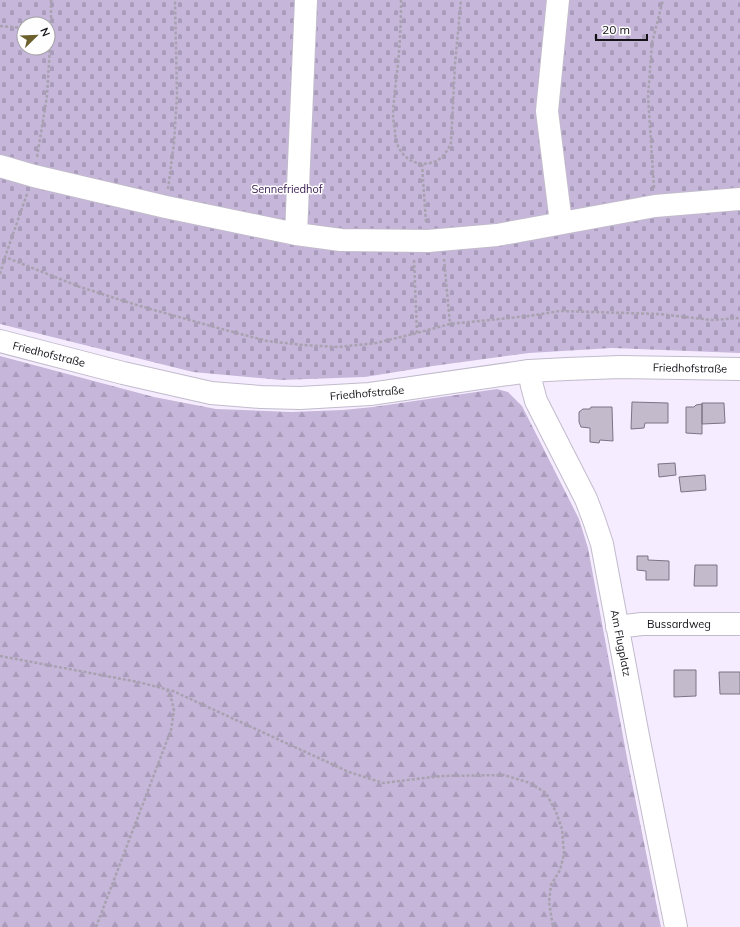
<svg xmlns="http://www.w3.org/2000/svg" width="740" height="927" viewBox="0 0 740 927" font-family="Mulish,sans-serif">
	<defs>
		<pattern id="forest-firs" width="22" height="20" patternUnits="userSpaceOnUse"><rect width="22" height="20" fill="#c6b6d9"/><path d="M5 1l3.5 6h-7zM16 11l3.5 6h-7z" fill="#a99bba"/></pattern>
		<pattern id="cemetery-stones" width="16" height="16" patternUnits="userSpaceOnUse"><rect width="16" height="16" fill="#c6b6d9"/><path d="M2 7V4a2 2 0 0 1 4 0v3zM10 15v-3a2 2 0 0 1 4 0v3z" fill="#a99bba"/></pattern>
	</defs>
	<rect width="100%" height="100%" fill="#f5edff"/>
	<path fill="url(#forest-firs)" d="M0,356L154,397L216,409L291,412L343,410L373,407L497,389L508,392L522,406L579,519L588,548L628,763L661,927H0Z"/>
	<path fill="url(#cemetery-stones)" fill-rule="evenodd" d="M0,0H740V353L612,348L529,353L433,366L365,377L281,380L193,372L0,324ZM24,24H48V48H24Z"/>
	<path fill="#c3bbcc" stroke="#7b7484" d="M632,402L668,403V423H645L644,428L631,429Z
		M702,403H724L725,423L702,424Z
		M702,404V434L686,433V407H694L696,405Z
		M591,407H612L613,441L600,440L599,443L590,442V428L581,427L579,422V412L583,409H590Z
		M675,463L676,475L659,477L658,464Z
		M705,475L706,490L681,492L679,477Z
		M637,556H648V560L669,561V580H646V571L637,570Z
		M695,565H717V586H694Z
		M674,670H696V696L674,697Z
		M719,672H740V694H720Z"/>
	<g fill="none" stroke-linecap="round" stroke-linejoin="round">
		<g stroke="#c2bbcc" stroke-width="24">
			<path id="minor" d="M558,0L547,111L561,223
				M0,166L34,176L166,207L296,234L341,240L428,241L497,235L655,206L740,199
				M296,234L306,0
				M0,341L123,373L211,393L261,397L300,398L370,394L529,371L567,369L620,367L740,369
				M529,371L532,386L536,401L586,499L594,520L602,544L638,736L676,927
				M617,627L642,624H740"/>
		</g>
		<path stroke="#a8a2b0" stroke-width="2.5" stroke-dasharray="3 2" stroke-linecap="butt" d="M401,0C401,22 400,43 398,64C396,80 394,97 393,113C393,119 394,125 395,131C395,136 396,142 398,146C404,159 416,166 430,163C441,161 447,152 451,143L455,64L461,0
			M0,26L24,28
			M37,157L47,96L51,29V0
			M422,164L426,223
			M654,188L648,96L652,43L663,0
			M168,189L174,143L177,96L175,0
			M27,194L5,257L80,287L140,306L218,328L267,341L303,345L338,347L376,343L417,333L450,324L528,316L560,311L659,314L712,320L740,318
			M444,259L450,324
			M414,260L417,333
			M0,274L5,257
			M0,656L138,682L173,691L349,772L383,783L441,776L504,775L530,783L546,793L556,812L562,829L564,854L560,870L551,885L549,902L553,927
			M96,927L171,730L174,711L172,701L167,690"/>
		<use href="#minor" stroke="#fff" stroke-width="22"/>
	</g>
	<g text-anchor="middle" stroke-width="3" stroke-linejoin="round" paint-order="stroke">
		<g font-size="11" fill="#36184f" stroke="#fefefe">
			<text x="287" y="193">Sennefriedhof</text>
		</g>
		<g font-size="11" fill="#151218" stroke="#fefefe">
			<text transform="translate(49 354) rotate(14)" y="4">Friedhofstraße</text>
			<text transform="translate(690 368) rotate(1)" y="4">Friedhofstraße</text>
			<text transform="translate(367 393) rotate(-5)" y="4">Friedhofstraße</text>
			<text x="679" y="628">Bussardweg</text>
			<text transform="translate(621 643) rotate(79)" y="4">Am Flugplatz</text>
		</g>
	</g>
	<g transform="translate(36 36) rotate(67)"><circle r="19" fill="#fefefe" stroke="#a1a0a2"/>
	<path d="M0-3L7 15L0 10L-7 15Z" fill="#6c602d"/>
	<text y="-6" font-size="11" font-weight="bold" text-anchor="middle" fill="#151218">N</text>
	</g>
	<path d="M596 34v6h51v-6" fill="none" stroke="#151218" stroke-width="2"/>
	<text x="602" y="34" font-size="12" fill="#151218" stroke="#fefefe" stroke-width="3" paint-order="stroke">20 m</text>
</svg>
